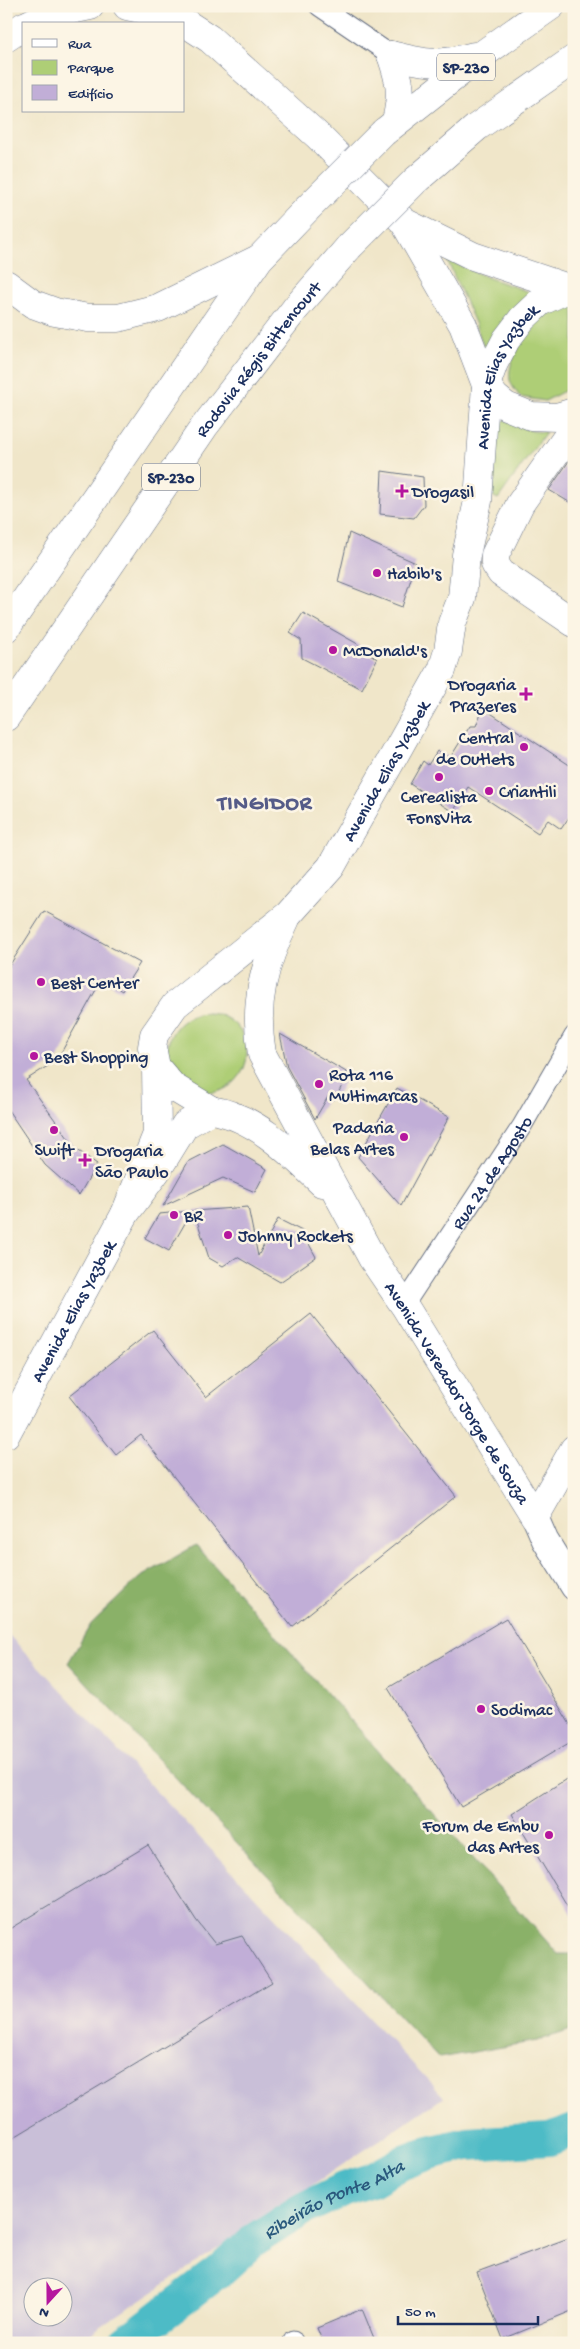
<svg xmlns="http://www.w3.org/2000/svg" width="580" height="2349" viewBox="0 0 580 2349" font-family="'Gochi Hand',sans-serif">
	<rect width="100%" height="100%" fill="#fcf5e5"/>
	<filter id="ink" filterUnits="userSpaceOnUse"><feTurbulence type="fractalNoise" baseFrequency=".02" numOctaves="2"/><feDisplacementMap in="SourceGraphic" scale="10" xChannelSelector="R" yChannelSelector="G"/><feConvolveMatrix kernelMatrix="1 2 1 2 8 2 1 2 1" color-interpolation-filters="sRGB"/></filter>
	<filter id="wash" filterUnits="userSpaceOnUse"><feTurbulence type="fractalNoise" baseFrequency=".0096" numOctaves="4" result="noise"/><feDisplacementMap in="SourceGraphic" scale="20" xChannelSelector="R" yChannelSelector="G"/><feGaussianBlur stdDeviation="1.12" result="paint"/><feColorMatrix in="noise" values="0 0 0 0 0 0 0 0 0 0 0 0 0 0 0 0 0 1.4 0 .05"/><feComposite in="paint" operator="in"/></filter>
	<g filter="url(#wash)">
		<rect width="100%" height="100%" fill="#f0e6c9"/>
		<path fill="#c9bfd8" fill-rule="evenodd" d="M6,1632L444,2097L76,2343H12L6,2337ZM32,2286H62V2316H32Z"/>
		<path fill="#aece76" stroke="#647e6a" d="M447,260L489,278L535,294L487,356L475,323Z
			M572,303L574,305V386L545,401L520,397C517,392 511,386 510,380C505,357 539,313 560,305C563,304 568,304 572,303Z
			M499,417L532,431L546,432L498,499L492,496Z
			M167 1053a40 40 0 1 1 80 0a40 40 0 1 1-80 0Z"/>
		<path fill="#8ab167" stroke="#527062" d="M196,1545L558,1954H574V2029L537,2041L439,2058L68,1663L91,1624L139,1578Z"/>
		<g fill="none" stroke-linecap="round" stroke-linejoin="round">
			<path stroke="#4dbbc6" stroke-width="34" id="s1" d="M125,2343L218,2272L251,2242L303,2209L344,2189L372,2180L402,2163L429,2153L467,2144L549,2139L574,2130"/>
		</g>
		<g id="blocks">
			<path fill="#c1aed7" d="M569,461L574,465V505L549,490Z
				M382,471L423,477L424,505L414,518L380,514Z
				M349,533L416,563L402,607L338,582Z
				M303,613L356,643L377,659L362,689L302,658L301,640L290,633Z
				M483,708L574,768V810L561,829L548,820L538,833L468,787L453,812L410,784L423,761L428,765L437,751L450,758L470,726H476Z
				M44,911L140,963L122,991L102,979L57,1060L26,1080L76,1149L97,1164L79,1195L45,1165L6,1107V971Z
				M280,1034L348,1073L335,1100L329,1095L315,1119L287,1067Z
				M397,1088L449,1117L401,1206L358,1157Z
				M223,1144L267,1169L255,1192L223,1178L163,1206L188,1162Z
				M248,1207L258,1256L278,1219L302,1231L316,1257L280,1282L237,1257L223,1266L209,1258L194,1211Z
				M192,1211L169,1251L145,1238L159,1214Z
				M311,1314L456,1496L292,1627L141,1435L116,1455L69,1396L153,1330L206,1397Z
				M506,1618L574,1731V1740L461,1807L388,1688Z
				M574,1774V1917L512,1814Z
				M148,1845L196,1920L215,1944L242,1936L272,1982L6,2142V1931Z
				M574,2236V2310L503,2339L477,2272Z
				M362,2309L376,2343H323L317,2328Z"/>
		</g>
	</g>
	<g filter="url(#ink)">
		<use href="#blocks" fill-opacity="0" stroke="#666f83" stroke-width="1"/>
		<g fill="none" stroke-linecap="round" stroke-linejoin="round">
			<g stroke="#666f83" stroke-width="21">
				<g id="minor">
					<path d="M319,6L391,55"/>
					<path id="s2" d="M404,1305L522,1126L574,1036"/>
					<path d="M293,2341V2343"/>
				</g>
			</g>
			<g stroke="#666f83" stroke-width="28">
				<path id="secondary" d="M535,1517L545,1540L574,1587"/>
			</g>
			<g stroke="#666f83" stroke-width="29">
				<g id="primary">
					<path d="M574,427L520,504L495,555V564L501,573L574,623"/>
					<path id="s3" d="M286,919C264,964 253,1003 262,1054L372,1258L404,1305L535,1517L574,1449"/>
					<path d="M156,1067L173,1087L211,1110"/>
					<path d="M211,1110C255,1116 292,1154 322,1183"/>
					<path id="s4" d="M125,1214L157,1134L156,1067L152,1047L154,1035L175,1005L288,915L331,867L395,754L442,670L448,651L452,623L462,598L466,555L478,501L486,385L494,363L506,340L522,319L540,302L574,286"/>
					<path id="s5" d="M6,1434L125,1214L156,1172L185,1125L211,1110"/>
				</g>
			</g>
			<g stroke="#666f83" stroke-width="29">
				<g id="motorway">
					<path d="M127,6L159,13L187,24L210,39L318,136L404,222L463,325L486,385L495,397L506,406L531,416L557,417L574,412"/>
					<path d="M29,24L47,15L90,6"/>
					<path d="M6,38L24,26"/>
					<path d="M391,55C428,64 437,66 474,56"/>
					<path d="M391,55C400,81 403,93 396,121"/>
					<path d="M384,132L483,54L551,6"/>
					<path d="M415,181L477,127L574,59"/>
					<path d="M404,222L473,256L574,290"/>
					<path d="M6,284L33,304L55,312L88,318H118L158,308L258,259"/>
					<path d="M6,628L259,259L307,209"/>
					<path id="s6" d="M6,717L204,427L295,309L349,247"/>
				</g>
			</g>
			<use href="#minor" stroke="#fff" stroke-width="19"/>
			<use href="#secondary" stroke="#fff" stroke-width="26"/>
			<use href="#primary" stroke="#fff" stroke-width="28"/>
			<use href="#motorway" stroke="#fff" stroke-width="28"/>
			<g stroke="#666f83" stroke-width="29" stroke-linecap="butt">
				<path id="motorway-bridge" d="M307,209L384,132
					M349,247L415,181"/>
			</g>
			<use href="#motorway-bridge" stroke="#fff" stroke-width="28"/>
		</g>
	</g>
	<g fill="#b5179e" stroke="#fcf5e5" stroke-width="2">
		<path d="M399.5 483.5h5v5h5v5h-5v5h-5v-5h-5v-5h5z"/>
		<circle cx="377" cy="573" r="5"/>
		<circle cx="333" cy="650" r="5"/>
		<path d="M523.5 686.5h5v5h5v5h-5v5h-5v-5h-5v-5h5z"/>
		<circle cx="524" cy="747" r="5"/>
		<circle cx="439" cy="777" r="5"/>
		<circle cx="489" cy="791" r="5"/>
		<circle cx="41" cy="982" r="5"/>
		<circle cx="34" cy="1056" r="5"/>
		<circle cx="319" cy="1084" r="5"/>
		<circle cx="54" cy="1130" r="5"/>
		<circle cx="404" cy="1137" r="5"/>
		<path d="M82.5 1152.5h5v5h5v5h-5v5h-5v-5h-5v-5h5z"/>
		<circle cx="174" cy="1215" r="5"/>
		<circle cx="228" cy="1235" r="5"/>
		<circle cx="481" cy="1709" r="5"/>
		<circle cx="549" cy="1835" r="5"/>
	</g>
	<g text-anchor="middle" stroke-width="5" stroke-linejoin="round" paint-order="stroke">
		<g fill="#fcf5e5" stroke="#5e6a86" stroke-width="1">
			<rect x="437" y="53.5" width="58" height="27" rx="4"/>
			<rect x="142" y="463.5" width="58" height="27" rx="4"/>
		</g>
		<g font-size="16" font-weight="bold" fill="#1b2f5e">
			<text x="466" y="73">SP-230</text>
			<text x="171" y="483">SP-230</text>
		</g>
		<g font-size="18" fill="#1b2f5e" stroke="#fcf5e5">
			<text dy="6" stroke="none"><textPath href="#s6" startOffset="438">Rodovia Régis Bittencourt</textPath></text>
			<text dy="6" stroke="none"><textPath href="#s4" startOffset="962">Avenida Elias Yazbek</textPath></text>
			<text dy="6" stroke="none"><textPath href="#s4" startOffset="542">Avenida Elias Yazbek</textPath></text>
			<text dy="6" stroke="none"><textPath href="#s2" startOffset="159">Rua 24 de Agosto</textPath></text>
			<text dy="6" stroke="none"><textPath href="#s5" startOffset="140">Avenida Elias Yazbek</textPath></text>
			<text dy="6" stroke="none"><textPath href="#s3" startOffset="531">Avenida Vereador Jorge de Souza</textPath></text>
		</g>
		<g font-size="18" fill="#1b2f5e" stroke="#fcf5e5" text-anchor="start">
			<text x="412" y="497">Drogasil</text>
			<text x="387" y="579">Habib's</text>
			<text x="343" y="656">McDonald's</text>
			<text x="516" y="690" text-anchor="end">Drogaria<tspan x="516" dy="21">Prazeres</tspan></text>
			<text x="514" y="743" text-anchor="end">Central<tspan x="514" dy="21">de Outlets</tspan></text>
			<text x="499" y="797">Criantili</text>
			<text x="439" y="802" text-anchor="middle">Cerealista<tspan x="439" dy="21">FonsVita</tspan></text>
			<text x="51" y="988">Best Center</text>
			<text x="44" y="1062">Best Shopping</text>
			<text x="329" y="1080">Rota 116<tspan x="329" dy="21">Multimarcas</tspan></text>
			<text x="394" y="1133" text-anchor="end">Padaria<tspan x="394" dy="21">Belas Artes</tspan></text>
			<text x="54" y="1155" text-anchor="middle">Swift</text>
			<text x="95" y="1156">Drogaria<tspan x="95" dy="21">São Paulo</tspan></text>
			<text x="184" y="1221">BR</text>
			<text x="238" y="1241">Johnny Rockets</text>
			<text x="491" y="1715">Sodimac</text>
			<text x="539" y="1831" text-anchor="end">Forum de Embu<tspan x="539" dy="21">das Artes</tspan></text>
		</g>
		<g font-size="19" font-style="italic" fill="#2a597d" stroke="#fcf5e5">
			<text dy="7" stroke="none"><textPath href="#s1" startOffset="255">Ribeirão Ponte Alta</textPath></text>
		</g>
		<g font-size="22" font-weight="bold" letter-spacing="1" fill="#555b88" stroke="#fcf5e5">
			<text x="265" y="809">TINGIDOR</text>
		</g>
	</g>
	<rect width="580" height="2349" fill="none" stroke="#fcf5e5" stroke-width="25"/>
	<rect x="22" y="22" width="162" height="90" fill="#fcf5e5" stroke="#a2a6af"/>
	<rect x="32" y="39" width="25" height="8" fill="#ffffff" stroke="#a2a6af"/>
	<text x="68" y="48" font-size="15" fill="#1b2f5e">Rua</text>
	<rect x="32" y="60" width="25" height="15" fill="#aece76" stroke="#a2a6af"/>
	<text x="68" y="72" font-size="15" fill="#1b2f5e">Parque</text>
	<rect x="32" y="85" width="25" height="15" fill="#c1aed7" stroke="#a2a6af"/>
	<text x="68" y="98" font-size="15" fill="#1b2f5e">Edifício</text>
	<g transform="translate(48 2302) rotate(201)"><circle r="24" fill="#fcf5e5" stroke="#a2a6af"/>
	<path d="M0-4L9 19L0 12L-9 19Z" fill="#b5179e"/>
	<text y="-8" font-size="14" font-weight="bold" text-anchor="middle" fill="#1b2f5e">N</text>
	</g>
	<path d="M398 2316v8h140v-8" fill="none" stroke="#1b2f5e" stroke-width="2.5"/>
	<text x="405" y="2316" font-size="15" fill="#1b2f5e" stroke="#fcf5e5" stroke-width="4" paint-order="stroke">50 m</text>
</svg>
